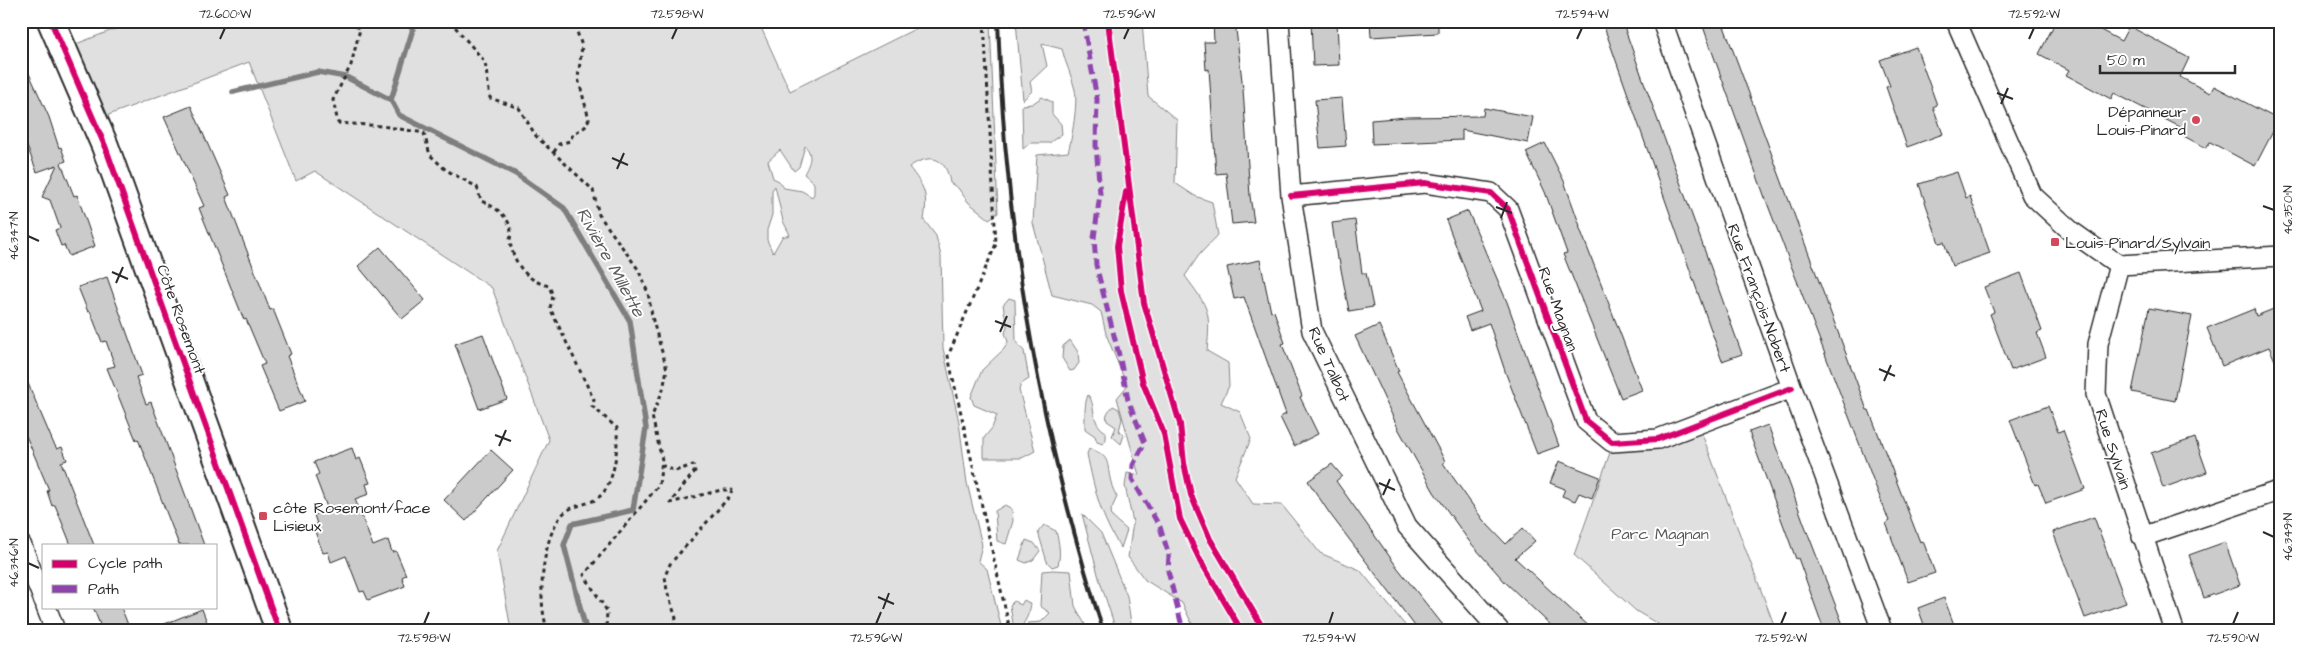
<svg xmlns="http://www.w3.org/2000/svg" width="2302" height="651" viewBox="0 0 2302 651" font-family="'Architects Daughter',sans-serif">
	<rect width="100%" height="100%" fill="#fff"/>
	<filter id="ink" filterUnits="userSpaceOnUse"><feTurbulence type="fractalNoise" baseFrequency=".02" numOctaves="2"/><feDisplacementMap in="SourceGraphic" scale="10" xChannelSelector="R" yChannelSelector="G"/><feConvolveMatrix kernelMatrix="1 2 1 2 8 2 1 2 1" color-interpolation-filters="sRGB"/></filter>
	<g filter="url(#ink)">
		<path fill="#e0e0e0" stroke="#868686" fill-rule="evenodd" d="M136,21H758L790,91L919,27V21H990L998,213L989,219L968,202L958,188L950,183C946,156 930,153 909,167C925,188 928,193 924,220L936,236L941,256L943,348L959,422L967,483L982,545L978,561L987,569L1002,630H511L497,551L549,440L492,288L315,171L296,181L249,62L98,119L68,47ZM805,146C814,155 809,164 804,174L814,183V194L812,197L802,191L784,188L779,181L773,178L768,161L780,150L794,171L799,167ZM775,186L783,221L790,235L782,237L773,253L767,240V230L772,215V190Z
			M1016,21H1142L1148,96L1177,120L1175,183L1195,196L1212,202L1218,235L1199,255L1185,276C1209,308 1211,311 1207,351L1228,363L1229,386L1221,403L1240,412L1251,439L1235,477L1253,504L1282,505L1320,553L1360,570L1409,630H1195L1182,603L1145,580L1128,557L1133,522L1125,486L1127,473L1139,475L1117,398L1127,386L1106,334L1101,312L1092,305L1052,295L1033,223L1037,155L1068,152C1072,139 1078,102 1075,90C1072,76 1065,63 1062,49L1042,44L1047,66L1030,82L1032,91L1023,100Z
			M1042,97L1052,102V114L1061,124L1062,134L1049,143H1030L1023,149L1022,105L1032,104Z
			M1009,298L1015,300L1016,342L1024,351L1029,379L1021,384L1019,390L1035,451L1022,458H984V438L992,428L997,415L974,405L971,397L982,370L1004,349L1008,342L1005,333L1007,326L1003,305Z
			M1070,340L1078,352L1079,363L1074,370L1070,371L1062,358L1063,346Z
			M1088,395C1097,405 1089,422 1106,432V439L1103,444L1097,442L1095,436L1085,429C1085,419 1084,403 1088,395Z
			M1113,406L1119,409L1122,419L1119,431L1124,435L1121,444L1112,436L1116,427L1107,421C1105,413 1109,411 1113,406Z
			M1699,426L1776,630H1668L1636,611L1574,555L1613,444Z
			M1089,449C1112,455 1106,465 1111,482C1112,488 1115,493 1117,497L1111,510L1112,517L1127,530L1121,548C1101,519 1094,488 1087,454Z
			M1005,505L1012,509L1013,521L1006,544L997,541L995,511Z
			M1082,514L1101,533L1127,596L1132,630H1116L1099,578Z
			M1044,525L1056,531C1059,542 1061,554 1058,565L1052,567L1047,562L1038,532Z
			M1026,540L1034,543L1040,551L1033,560L1026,563L1019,560Z
			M1053,570L1071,571L1075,606L1088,630H1027L1028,623L1041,622L1050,613L1040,606L1042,571Z
			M1024,600L1031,604C1030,613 1024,624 1019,630H1014L1010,605L1014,601L1021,605Z"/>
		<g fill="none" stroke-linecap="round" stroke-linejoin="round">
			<path stroke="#7e7e7e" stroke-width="5.5" d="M404,21L413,29L391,100L399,115L516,174L564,208L630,321L646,428L633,510L572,524L564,545L586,630
				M233,92L318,72L346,77L391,100"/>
		</g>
		<path fill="#cbcbcb" stroke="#2b2b2b" d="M1213,21H1235L1243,89L1250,196L1254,222L1232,224L1226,173L1216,174L1209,69L1206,70L1204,42H1214Z
			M1311,21H1337L1339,65L1313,66Z
			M1370,21H1438V33L1371,37Z
			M1602,21H1622L1742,354L1722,361Z
			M1701,21H1722L1867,410H1869L1920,542L1923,541L1935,573L1908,582L1886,523L1889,521L1764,195Z
			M2056,21H2095L2093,26L2121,41L2129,26L2189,58L2180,77L2210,93L2214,86L2279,120L2255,166L2210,142L2206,148L2180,134L2182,128L2114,93L2111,99L2066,75L2069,70L2039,54Z
			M1916,47L1937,105L1933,107L1943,134L1907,147L1886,87L1890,86L1880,60Z
			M21,56L49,117L59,148L61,147L66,161L61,163L74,196L77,195L95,246L69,256L64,245L61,246L55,230L60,228L50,200L42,197L57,165L37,172L21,131Z
			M1342,98L1346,146L1320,148L1315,100Z
			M191,106L230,195L226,197L270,310L273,309L291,354L287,356L305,401L279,411L260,366L265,364L246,319L244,320L199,208L204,206L164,117Z
			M1484,108L1533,117L1528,143L1462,130V140L1372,144L1371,120L1407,117L1483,116Z
			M1545,143L1564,181L1580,226H1579L1642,390L1621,398L1563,254L1567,253L1545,192L1526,152Z
			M1957,172L1966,198L1970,196L1990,253L1952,266L1944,242L1939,243L1919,184Z
			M1468,211L1507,302L1559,446L1537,454L1506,374L1489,323L1470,330L1465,317L1481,311L1446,220Z
			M1355,220L1362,273H1366L1373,307L1349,311L1339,259H1337L1332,223Z
			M380,247L425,300L402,319L358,266Z
			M1260,260L1271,312L1274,311L1285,343L1282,344L1302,396L1300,397L1318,434L1294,446L1280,417L1286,414L1244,297L1234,299L1227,267Z
			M2021,273L2042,331L2037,333L2046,357L2011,370L1990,314L1994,312L1984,287Z
			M107,277L142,375L136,377L146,404L151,402L204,545H179L138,439L136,440L107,368L115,366L106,341L102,342L90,311L88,312L78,287Z
			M2281,306V374L2269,347L2222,366L2207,328L2254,309L2256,316Z
			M2149,308L2192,316L2175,401L2132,392Z
			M1379,325L1399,371L1397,372L1445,461L1443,463L1483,520L1506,544L1523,528L1535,541L1515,558L1593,630H1556L1505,582L1469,541L1434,492L1399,430L1355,336Z
			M483,334L507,399L479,409L455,344Z
			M21,367L53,442L57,449L62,447L67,460L61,462L94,545H71L55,505L52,506L47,491L49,490L21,424Z
			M2048,406L2058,432L2063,430L2085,489L2046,503L2038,484L2035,485L2010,420Z
			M1768,425L1805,526L1845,630H1824L1798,558L1796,559L1749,432Z
			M2195,438L2207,472L2163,488L2151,453Z
			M352,448L356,460L360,458L370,483L366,484L369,494L355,499L373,546L388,540L392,552L396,551L406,575L402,577L405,586L368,600L364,591L360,592L346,556L331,562L328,552L323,553L314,529L318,527L314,515L328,510L315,476L319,474L314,462Z
			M491,450L513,470L466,521L444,500Z
			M1559,461L1600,477L1592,498L1579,493L1575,501L1562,496L1565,489L1550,483Z
			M1332,464L1342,476L1336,481L1397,567L1447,630H1418L1330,514L1308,481Z
			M2094,517L2126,603L2085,618L2053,532Z
			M2225,542L2240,585L2204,598L2189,555Z
			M1944,598L1956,630H1926L1918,608Z
			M93,607H121L130,630H102Z
			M202,609L210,630H152V629Z"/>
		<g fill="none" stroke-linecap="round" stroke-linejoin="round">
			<g stroke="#2b2b2b" stroke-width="22">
				<path id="street" d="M1279,21L1291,196L1312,331L1407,526L1499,630
					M1662,21L1792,388L1882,630
					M1956,21L2032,195L2071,231L2119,265L2281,256
					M1291,196L1425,183L1491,193L1508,209L1586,421L1612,442L1658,439L1792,388
					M2119,265L2098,344L2096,394L2174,630
					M2142,537L2281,490
					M21,544L44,601
					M46,607L55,630"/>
			</g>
			<g stroke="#2b2b2b" stroke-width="30">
				<path id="secondary" d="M51,21L105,146L279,630"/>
			</g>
			<path stroke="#2b2b2b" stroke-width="3" stroke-dasharray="4 4" stroke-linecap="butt" d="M349,21L360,29L351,65L333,100L338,123L382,126L424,133L430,155L446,170L477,187L481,201C493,206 505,213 510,226C512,231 510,237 510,242C514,264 527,281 549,286L553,296L550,308L594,400L592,406L617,428C618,447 615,484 599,497C590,505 574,504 564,513C542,533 536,604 548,630
				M450,21L485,62L490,98L519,108L536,136L593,190L599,215L638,269L648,293L653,321L667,369L663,390L652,416L662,460L659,485L584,575L607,611L606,630
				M984,21L996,244L948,356L1010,630
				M554,152L559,144L570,141L573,134L585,127L589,119L578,78L582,46L577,32L569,21
				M661,465L675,471L693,465L695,471L670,503L721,490H732L729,497L670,564L665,576L667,591L676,618L672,630"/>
			<use href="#street" stroke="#fff" stroke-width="19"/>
			<use href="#secondary" stroke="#fff" stroke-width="26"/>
			<path stroke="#2b2b2b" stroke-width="4" d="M998,21C1004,227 1040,433 1103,630"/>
			<path stroke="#8e44ad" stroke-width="5" stroke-dasharray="10 5" stroke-linecap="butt" d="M1083,21L1097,99L1096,145L1100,194L1094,238L1096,265L1120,359L1128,400L1145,443L1133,465L1132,479L1160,527L1169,555L1168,571L1183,630"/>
			<g stroke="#fff" stroke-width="9">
				<path id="cycleway" d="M51,21L105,146L279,630
					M1108,21L1144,303L1180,424L1184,463L1191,495L1210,539L1264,630
					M1126,192L1117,246L1121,291L1143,383L1164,434L1180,519L1199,558L1241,630
					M1291,196L1425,183L1491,193L1508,209L1586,421L1612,442L1658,439L1792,388"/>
			</g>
			<use href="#cycleway" stroke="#d6006c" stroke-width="6"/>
		</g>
	</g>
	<path fill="none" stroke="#2b2b2b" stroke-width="2" d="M220,39L225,28M672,39L677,28M1124,39L1129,28M1577,39L1582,28M2029,39L2034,28M1997,93L2013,99M2001,104L2008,88M612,158L628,165M617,169L624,153M2263,206L2274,210M1496,207L1512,213M1501,218L1507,202M28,236L39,241M112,272L128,279M116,283L123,267M995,321L1011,327M1000,332L1007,316M1879,369L1895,376M1884,381L1891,365M495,435L511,441M499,446L506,430M1379,483L1395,490M1383,495L1390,479M2263,532L2274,537M28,563L39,568M878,597L894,604M883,609L889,593M424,624L429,612M876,624L881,612M1329,624L1333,612M1781,624L1786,612M2233,624L2238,612"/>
	<g fill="#d1495b" stroke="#fff" stroke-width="2">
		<circle cx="2196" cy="120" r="5"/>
		<rect x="2050" y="237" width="10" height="10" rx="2.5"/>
		<rect x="258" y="511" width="10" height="10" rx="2.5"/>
	</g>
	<g text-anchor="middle" stroke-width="4" stroke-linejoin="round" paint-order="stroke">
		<g font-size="16" fill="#2b2b2b" stroke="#fff" text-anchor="start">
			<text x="2186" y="117" text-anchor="end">Dépanneur<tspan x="2186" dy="18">Louis-Pinard</tspan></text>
			<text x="2065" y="248">Louis-Pinard/Sylvain</text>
			<text x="273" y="513">côte Rosemont/face<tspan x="273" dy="18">Lisieux</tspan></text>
		</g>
		<g font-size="16" fill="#2b2b2b" stroke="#fff">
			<text transform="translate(1760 298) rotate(70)" y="6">Rue François-Nobert</text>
			<text transform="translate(1559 309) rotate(70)" y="6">Rue Magnan</text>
			<text transform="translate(182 319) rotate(70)" y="6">Côte Rosemont</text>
			<text transform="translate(1330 364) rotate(66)" y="6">Rue Talbot</text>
			<text transform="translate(2114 449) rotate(72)" y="6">Rue Sylvain</text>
		</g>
		<g font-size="16" fill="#585858" stroke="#fff">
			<text x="1660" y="539">Parc Magnan</text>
		</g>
		<g font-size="18" font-style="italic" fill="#5c5c5c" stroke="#fff">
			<text transform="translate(611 262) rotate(61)" y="6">Rivière Millette</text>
		</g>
	</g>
	<rect width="2302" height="651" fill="none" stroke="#fff" stroke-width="55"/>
	<rect x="42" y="544" width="175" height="65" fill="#ffffff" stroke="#aaaaaa"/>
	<rect x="52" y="560" width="25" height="8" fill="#d6006c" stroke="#aaaaaa"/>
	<text x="88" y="568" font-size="15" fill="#2b2b2b">Cycle path</text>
	<rect x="52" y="585" width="25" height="8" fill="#8e44ad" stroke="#aaaaaa"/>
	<text x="88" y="594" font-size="15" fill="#2b2b2b">Path</text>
	<path d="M2100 65v8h135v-8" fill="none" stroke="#2b2b2b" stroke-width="2.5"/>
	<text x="2107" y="65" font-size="15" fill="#2b2b2b" stroke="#ffffff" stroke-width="4" paint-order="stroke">50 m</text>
	<rect x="28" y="28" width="2246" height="596" fill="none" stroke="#2b2b2b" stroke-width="2"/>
	<g font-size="12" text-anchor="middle" fill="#2b2b2b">
		<text x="225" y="18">72.600°W</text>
		<text x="677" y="18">72.598°W</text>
		<text x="1129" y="18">72.596°W</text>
		<text x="1582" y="18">72.594°W</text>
		<text x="2034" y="18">72.592°W</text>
		<text transform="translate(2288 210) rotate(-90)" y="4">46.350°N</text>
		<text transform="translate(14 236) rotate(-90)" y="4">46.347°N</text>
		<text transform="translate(2288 537) rotate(-90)" y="4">46.349°N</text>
		<text transform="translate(14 563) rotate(-90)" y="4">46.346°N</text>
		<text x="424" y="642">72.598°W</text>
		<text x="876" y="642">72.596°W</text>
		<text x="1329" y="642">72.594°W</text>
		<text x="1781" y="642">72.592°W</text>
		<text x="2233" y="642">72.590°W</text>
	</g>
</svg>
